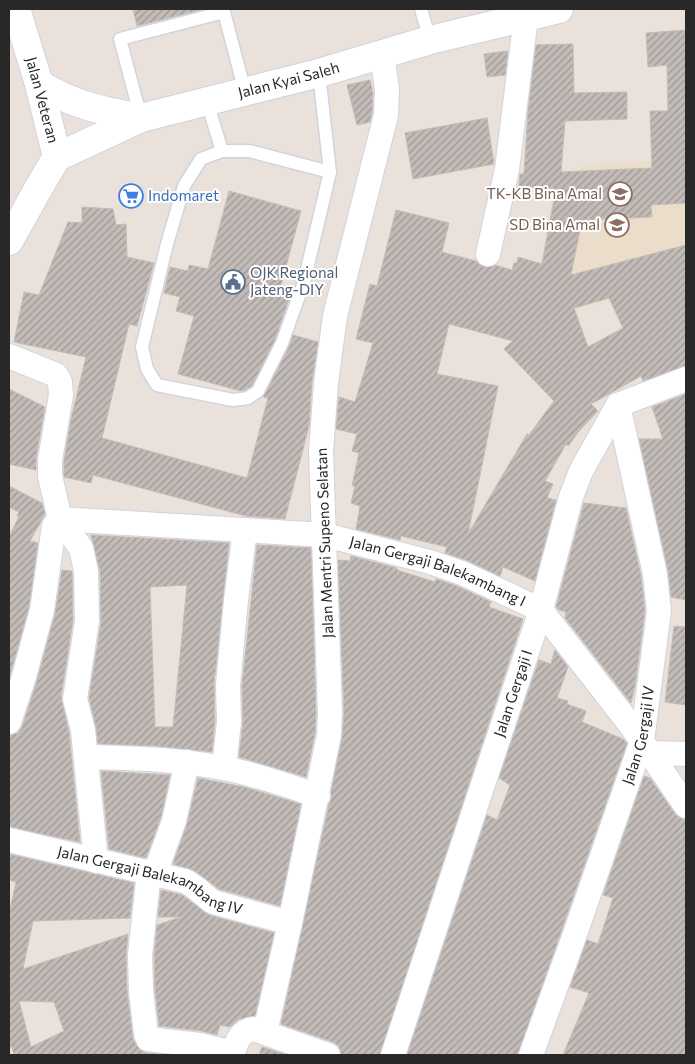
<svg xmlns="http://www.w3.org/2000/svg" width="695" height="1064" viewBox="0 0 695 1064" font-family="Commissioner,sans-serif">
	<defs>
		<pattern id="building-hatch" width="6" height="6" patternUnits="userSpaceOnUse" patternTransform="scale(1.25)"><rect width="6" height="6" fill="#c2bbb7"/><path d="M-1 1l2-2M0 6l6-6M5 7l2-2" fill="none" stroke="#9e9895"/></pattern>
	</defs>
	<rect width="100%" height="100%" fill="#e9e1da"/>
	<path fill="#eaddca" d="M686,160V277L556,315L537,283L553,193L577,182L583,165Z"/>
	<path fill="url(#building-hatch)" stroke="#c4bdb4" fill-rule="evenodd" d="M133,9H204L137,26Z
		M686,30V203L651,205L652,217L582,220L571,275L686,245V366L643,381L641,376L591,404L598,411L580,430L568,446L566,444L545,481L553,484L547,498L556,500L535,581L503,567L500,576L468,561L445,553L447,547L401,536L400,540L356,529L360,506L351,503L355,486H352L359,453L352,451L357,434L336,429L339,397L355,402L373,343L356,339L370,284L377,286L396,210L449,223L442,252L476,261L479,264L485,267L495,265L512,270L514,263H517L518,257L542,264L556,189L519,186L520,174H524L528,111L536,45L573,44L574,93L627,92V119L565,121L561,172L652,168L650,111H668L667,65L648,67L646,33ZM609,298L623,328L588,347L574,308ZM449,324L513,341L504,349L554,401L529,435L527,434L468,534L498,386L437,374Z
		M508,51L505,75L487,77L484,54Z
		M370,80L373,94L372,113L370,122L357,125L347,85Z
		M487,118L494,164L413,179L405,133Z
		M229,191L301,211L278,296L289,299L275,340L252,386L245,390L241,391L178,374L194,316L176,311L180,297L164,293L170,267L188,271L189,265L208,269Z
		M82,207L113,209L116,225L126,224L127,257L154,263L137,326L129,324L102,438L247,478L268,398L263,397L289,347L293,335L318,342L312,382L309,426L285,519L246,516L93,475L91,483L64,477V461L71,419L86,357L14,342L24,292L39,295L68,222L82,223Z
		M9,389L45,407L36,458V470L9,464Z
		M686,394V600L671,597L668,571L639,439H663L652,407Z
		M9,486L42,503L45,514L30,541L38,543L29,607L9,679V536L19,517L17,516L19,512L9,507Z
		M584,503L626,508L641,576L645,611L635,686L631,703L565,618L566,612L559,610L556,607Z
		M91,535L229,543L214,684L215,721L212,752L156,746L98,744L96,727L89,698L101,623L100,571ZM187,585L173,727H155L150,587Z
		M257,545L311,548L316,713L315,733L306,777L239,757L243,722L242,685Z
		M351,556L397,568V570L435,582L436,579L457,586L491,602L489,607L523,619L380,1055H341L339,1046L333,1042L281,1024L329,804L331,800V792L342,738L344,713L338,560L350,561Z
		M62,570L72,571V573L73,620L61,697L69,732L80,842L9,827V735L18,733L22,727L36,684L55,614Z
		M674,626L686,627V705L665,702Z
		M555,650L568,667L557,698L568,701L567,704L586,711L582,722L623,739L627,743L518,1055H407L487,815L497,820L510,785L499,778L539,660L551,664Z
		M101,771L170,775L161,817L146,858L109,849Z
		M644,776L650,778L675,814L680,818L686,820V1055H563L589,993L570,987L587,940L598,944L613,898L603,895Z
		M198,778L244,787L301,804L280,906L219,889L195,871L173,864L187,824Z
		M9,854L134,883L130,918L33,921L23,969L128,934L126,955L127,991L133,1039L140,1050L146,1053L169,1055H14L12,1047H9V914L16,882L9,880ZM19,1001L54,1002L64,1031L31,1047Z
		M161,890L182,895L209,915L274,933L255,1016L239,1019L230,1027L220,1025L217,1035L202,1031L159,1026L155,990L154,956L157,925L181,917H158Z
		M262,1047L287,1055H259Z"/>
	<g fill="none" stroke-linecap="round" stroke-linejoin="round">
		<g stroke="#cfd4e0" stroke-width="15">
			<path id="lane" d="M421,9L430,40
				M319,73L330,172L304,282L282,343L258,391L248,398L233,400L157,385L147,369L142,347L167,244L184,186L201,159L222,151H249L330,172
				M208,101L211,115L222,151
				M141,118L120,39L224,12L245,92"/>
		</g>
		<g stroke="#cfd4e0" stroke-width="26">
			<g id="street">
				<path d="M488,254L507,169L526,17"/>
				<path d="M9,356L56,375L60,382L61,395L50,460V476L60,519L81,548L86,571L87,621L75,699L83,730L96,861"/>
				<path id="s1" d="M60,519L325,535L430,562L462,573L541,610L632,727L686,806"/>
				<path d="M9,722L23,680L42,610L54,526L60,519"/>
				<path d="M650,753L686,754"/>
				<path d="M86,757C132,758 177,759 223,768C255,774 287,785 318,796"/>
				<path d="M224,768L229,722L228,685L236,600L245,530"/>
				<path id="s2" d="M9,840L185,881C196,886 203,895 213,902L290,923"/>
				<path d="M149,872L140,955L141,991L146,1034L148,1039L200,1045L233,1053"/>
				<path d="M155,873L174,821L187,762"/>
				<path d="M265,1032L290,923L329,735L330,713L321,452L326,383L335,316L386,115L387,89L382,55"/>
				<path d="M232,1055C236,1043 240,1030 254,1029L328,1055"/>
				<path id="s3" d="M393,1055L541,610L571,497L581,471L618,405L686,379"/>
				<path id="s4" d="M531,1055L575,934L642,741L659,611L655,574L618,405"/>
			</g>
		</g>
		<g stroke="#cfd4e0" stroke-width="30">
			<g id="secondary">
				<path d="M39,84C73,105 103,111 141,118"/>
				<path id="s5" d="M57,157L141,118L319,73L430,40L559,9"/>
				<path d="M9,241C25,213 40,184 57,157L39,84L16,9"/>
			</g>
		</g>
		<use href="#lane" stroke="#fff" stroke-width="12"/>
		<use href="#street" stroke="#fff" stroke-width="24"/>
		<use href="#secondary" stroke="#fff" stroke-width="28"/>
	</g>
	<defs>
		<g id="school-ring" transform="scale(1.25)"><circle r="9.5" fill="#fff" stroke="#8d6e63" stroke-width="1.5"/><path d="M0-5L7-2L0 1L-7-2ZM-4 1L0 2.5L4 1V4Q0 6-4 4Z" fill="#8d6e63"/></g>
		<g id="supermarket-ring" transform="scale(1.25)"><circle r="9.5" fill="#fff" stroke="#3f7fe0" stroke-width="1.5"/><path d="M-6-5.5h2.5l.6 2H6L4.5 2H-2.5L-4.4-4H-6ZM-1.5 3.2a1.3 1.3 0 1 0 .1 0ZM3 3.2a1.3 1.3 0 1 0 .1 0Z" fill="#3f7fe0"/></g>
		<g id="civic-ring" transform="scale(1.25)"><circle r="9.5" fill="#fff" stroke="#5c6f8a" stroke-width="1.5"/><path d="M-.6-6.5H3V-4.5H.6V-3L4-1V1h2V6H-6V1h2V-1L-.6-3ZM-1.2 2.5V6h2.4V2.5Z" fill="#5c6f8a"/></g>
	</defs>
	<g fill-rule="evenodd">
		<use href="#school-ring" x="620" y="194"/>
		<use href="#supermarket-ring" x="131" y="196"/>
		<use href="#school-ring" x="617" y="225"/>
		<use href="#civic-ring" x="233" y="282"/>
	</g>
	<g text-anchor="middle" stroke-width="4" stroke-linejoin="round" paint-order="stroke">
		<g font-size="15" fill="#282828" stroke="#fff">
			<text dy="5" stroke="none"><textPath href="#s5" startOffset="245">Jalan Kyai Saleh</textPath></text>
			<text transform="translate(42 100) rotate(75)" y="5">Jalan Veteran</text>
			<text transform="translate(325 543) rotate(-92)" y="5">Jalan Mentri Supeno Selatan</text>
			<text dy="5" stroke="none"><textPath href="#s1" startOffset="384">Jalan Gergaji Balekambang I</textPath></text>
			<text dy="5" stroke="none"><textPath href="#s3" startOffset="381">Jalan Gergaji I</textPath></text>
			<text dy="5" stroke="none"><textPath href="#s4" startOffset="338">Jalan Gergaji IV</textPath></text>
			<text dy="5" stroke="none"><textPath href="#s2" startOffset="148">Jalan Gergaji Balekambang IV</textPath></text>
		</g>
		<g font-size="15" fill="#785e54" stroke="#fff" text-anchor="end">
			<text x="602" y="199">TK-KB Bina Amal</text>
			<text x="600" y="230">SD Bina Amal</text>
		</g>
		<g font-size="15" fill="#366cbe" stroke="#fff" text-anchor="start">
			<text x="148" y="201">Indomaret</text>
		</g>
		<g font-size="15" fill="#4e5e75" stroke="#fff" text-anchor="start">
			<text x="250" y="278">OJK Regional<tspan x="250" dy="17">Jateng-DIY</tspan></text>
		</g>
	</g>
	<rect width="695" height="1064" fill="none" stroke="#282828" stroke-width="20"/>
</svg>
